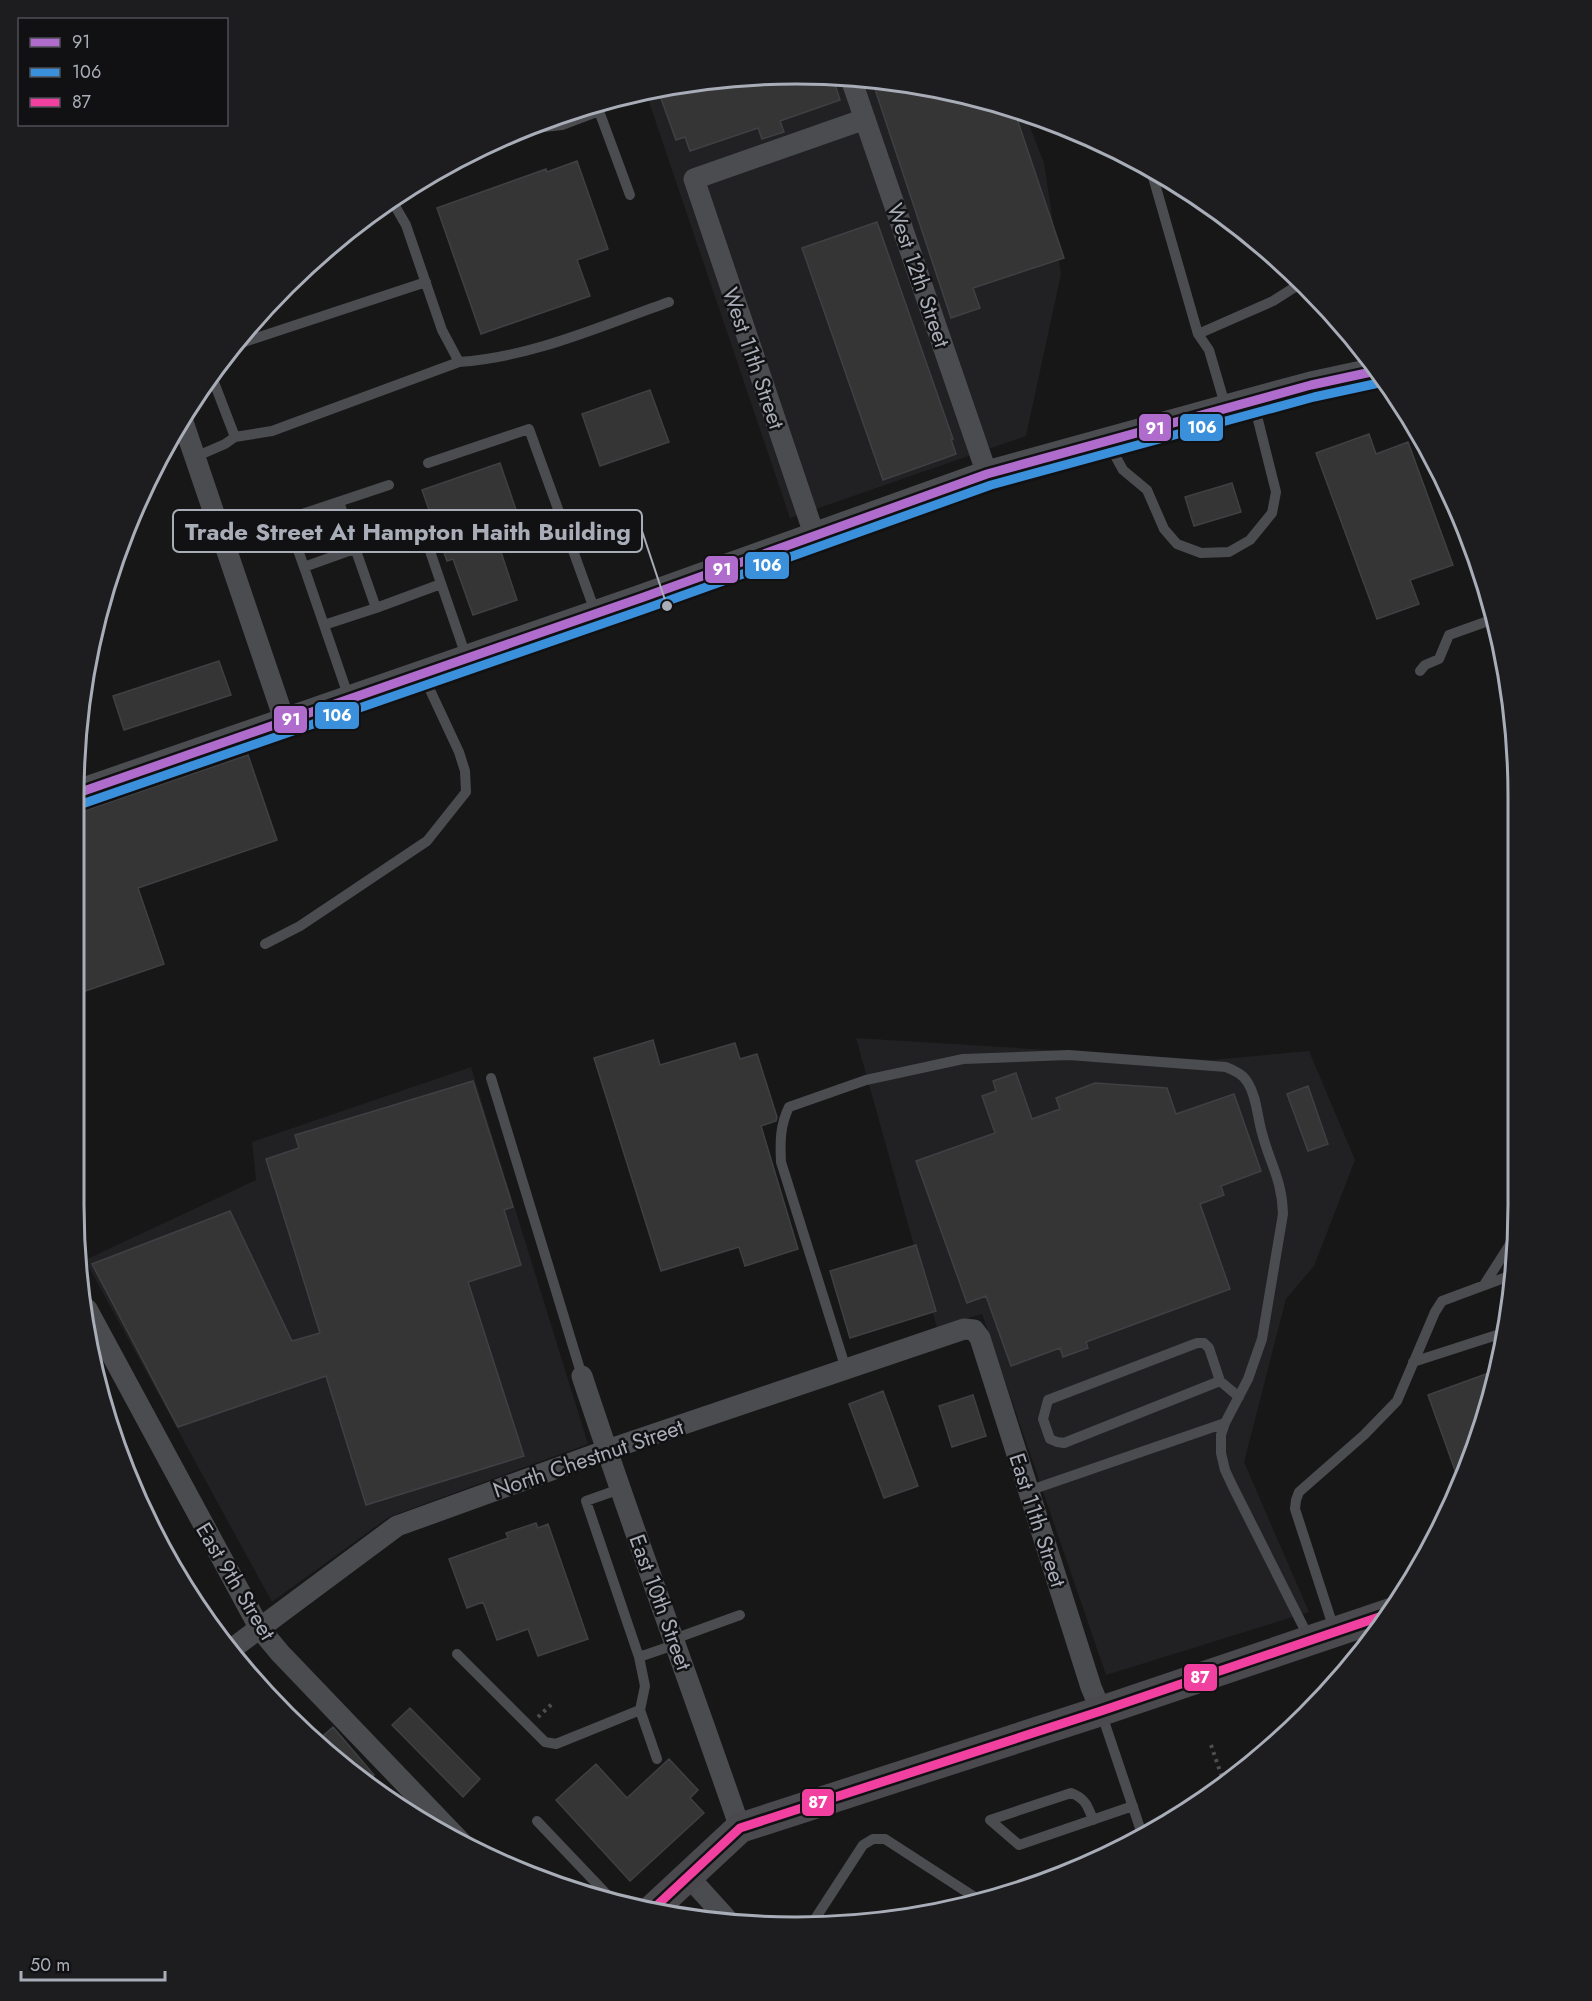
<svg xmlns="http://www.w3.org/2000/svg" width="1592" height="2001" viewBox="0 0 1592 2001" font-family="Jost,sans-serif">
	<rect width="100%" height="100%" fill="#171717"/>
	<path fill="#212123" d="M844,75L983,98L1025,114L1044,163L1061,274L1026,436L790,518L646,93L702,80Z
		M856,1038L1211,1060L1309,1051L1355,1160L1314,1266L1286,1299L1244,1462L1309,1612L1106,1675L982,1314L937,1328Z
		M471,1067L588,1444L389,1517L272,1602L85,1260L256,1180L252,1142Z"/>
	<path fill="#353536" stroke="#3f4043" stroke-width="1.5" d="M832,75L840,100L780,121L784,132L762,139L758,128L690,151L685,137L676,140L658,90L702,80Z
		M872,80L983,98L1014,110L1064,258L973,288L980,308L951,318Z
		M577,161L608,249L577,260L590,296L481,334L437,208L546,169L547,172Z
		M877,222L953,439H951L956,454L883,480L802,248Z
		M650,390L669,442L600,466L582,414Z
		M1369,434L1376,454L1408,442L1453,565L1410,580L1419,604L1377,619L1316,453Z
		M500,463L527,542L501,552L517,600L473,615L453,559L447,561L422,490Z
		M1232,483L1241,512L1194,526L1185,497Z
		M219,661L231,695L124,730L113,696Z
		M248,755L277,840L138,888L164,964L74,995L75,814Z
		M653,1040L660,1065L735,1043L740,1059L757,1054L777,1117L776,1121L761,1126L798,1249L745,1266L739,1247L661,1271L594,1058Z
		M1016,1073L1032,1119L1060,1109L1056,1098L1095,1083L1167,1088L1176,1114L1234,1094L1261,1171L1221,1186L1224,1195L1200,1204L1230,1289L1086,1342L1088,1348L1063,1357L1060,1348L1011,1366L986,1296L967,1303L916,1161L995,1133L982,1096L996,1091L993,1081Z
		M473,1081L513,1207L504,1210L521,1265L468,1282L524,1456L366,1505L326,1376L178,1427L92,1264L230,1211L292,1341L320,1333L266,1159L299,1148L295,1135Z
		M1308,1086L1328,1144L1308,1151L1287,1094Z
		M916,1245L936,1311L850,1338L830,1271Z
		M1497,1370L1463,1482L1461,1487L1428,1395Z
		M883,1391L918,1486L884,1498L849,1404Z
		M973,1395L986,1436L952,1447L939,1406Z
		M536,1523L538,1528L548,1524L588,1639L538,1656L528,1629L497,1640L483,1602L467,1608L449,1559L508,1538L506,1533Z
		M410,1708L480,1779L463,1797L392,1725Z
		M333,1727L374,1775L369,1781L317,1741Z
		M669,1759L698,1790L690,1798L704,1813L630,1881L556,1800L596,1764L627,1798Z"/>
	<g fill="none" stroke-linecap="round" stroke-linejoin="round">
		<path stroke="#4d4e52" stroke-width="4" stroke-dasharray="3 4.5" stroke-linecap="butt" d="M538,1717L553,1703
			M1211,1745L1224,1783
			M1243,1759L1246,1767"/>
		<path stroke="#4b4c50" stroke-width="10" d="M526,129L562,125L599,111L630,195
			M1151,170L1198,334L1209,350L1226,408
			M391,199L406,225L442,330L459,362C533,357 600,326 669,302
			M1198,334L1273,301L1295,287
			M235,345L426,282
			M212,377L235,437L272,431L459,362
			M1107,441L1123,470L1147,490L1164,529L1177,544L1201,553L1229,552L1250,540L1272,513L1276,492L1253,400
			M195,457L225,444L235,437
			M428,463L529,429L596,614
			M339,502L376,608L441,584
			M304,567L287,519L389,485
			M324,625L376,608
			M1420,671L1425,665L1439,659L1449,635L1491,620
			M349,698L304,567L421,525L467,659
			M265,944L300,926L427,841L466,792L465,771L459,752L423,675
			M491,1078L582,1376
			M1484,1285L1516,1235
			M1413,1362L1506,1332
			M846,1369L781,1162C780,1142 780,1125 789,1107L866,1080L963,1059L1069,1055L1226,1067C1235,1071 1243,1074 1248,1083C1257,1098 1257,1116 1262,1133C1270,1164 1282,1179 1283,1214L1262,1339L1248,1379L1225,1423L1221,1435V1453L1225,1470L1232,1485L1309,1638
			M1220,1381L1064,1443L1057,1442L1050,1439L1043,1419L1048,1400L1197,1343H1204L1209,1348L1220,1381L1239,1397
			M1028,1491L1225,1423
			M1334,1629L1295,1509L1296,1500L1299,1492L1364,1435L1397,1401L1435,1312L1442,1301L1512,1275
			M674,1639L740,1615
			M457,1654L545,1742L556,1744L640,1710L645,1686L639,1657L586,1501L620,1489
			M639,1657L677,1644
			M640,1710L657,1759
			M1101,1712L1143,1837
			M1093,1820C1088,1806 1085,1798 1071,1793L990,1820L1019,1845C1057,1832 1095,1819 1133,1806
			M537,1821L616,1904
			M817,1925L813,1922L863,1845L873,1839H885L973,1896L979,1903"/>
		<path stroke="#4b4c50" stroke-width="21" d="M850,76L987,474
			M182,419L285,722
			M815,537L694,179L865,119
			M87,1309L260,1629L280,1653L461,1842
			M582,1376C632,1528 688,1677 740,1828
			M233,1648L397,1526L607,1450L964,1329L974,1330L980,1338L1091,1687L1101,1711
			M687,1875L726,1918"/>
		<path stroke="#4b4c50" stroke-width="27" d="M75,794L641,598L987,474L1226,408L1311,385L1376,371"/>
		<path stroke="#4a4a4e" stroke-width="30" d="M653,1909L740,1828L1101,1711L1391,1613"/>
		<g stroke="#111113" stroke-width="14">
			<path id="bus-1" d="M75,794L641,598L987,474L1311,385L1376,371"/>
		</g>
		<g stroke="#111113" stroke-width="14">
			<path id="bus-2" d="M79,805L645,609L991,485L1314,397L1379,383"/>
		</g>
		<g stroke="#111113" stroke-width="14">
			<path id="bus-3" d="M653,1909L740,1828L1101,1711L1391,1613"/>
		</g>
		<use href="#bus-1" stroke="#b06ccc" stroke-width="9"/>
		<use href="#bus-2" stroke="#3a90db" stroke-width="9"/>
		<use href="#bus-3" stroke="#f240a1" stroke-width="9"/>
	</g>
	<g text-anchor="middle" stroke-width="5" stroke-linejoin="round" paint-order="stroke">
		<g font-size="22" fill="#a8adb8" stroke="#111113">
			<text transform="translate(919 275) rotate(71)" y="8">West 12th Street</text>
			<text transform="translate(754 358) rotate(71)" y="8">West 11th Street</text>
			<text transform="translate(588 1458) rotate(-19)" y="8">North Chestnut Street</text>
			<text transform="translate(1038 1520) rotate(72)" y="8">East 11th Street</text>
			<text transform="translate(236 1581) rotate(59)" y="8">East 9th Street</text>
			<text transform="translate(661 1602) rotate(70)" y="8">East 10th Street</text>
		</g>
	</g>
	<path d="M0 0H1592V2001H0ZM796 84H796A712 712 0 0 1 1508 796V1205A712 712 0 0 1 796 1917H796A712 712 0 0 1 84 1205V796A712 712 0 0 1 796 84Z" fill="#1d1d20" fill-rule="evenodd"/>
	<path fill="none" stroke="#a8adb8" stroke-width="3" d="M796 84H796A712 712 0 0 1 1508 796V1205A712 712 0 0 1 796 1917H796A712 712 0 0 1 84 1205V796A712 712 0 0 1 796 84Z"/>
	<path fill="none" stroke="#a8adb8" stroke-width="2" d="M667 606L642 531"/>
	<circle fill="#a8adb8" stroke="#111113" stroke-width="2" cx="667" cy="606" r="6"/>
	<rect fill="#111113" stroke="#a8adb8" stroke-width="2" x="173" y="510" width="469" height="42" rx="6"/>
	<g font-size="24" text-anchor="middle" font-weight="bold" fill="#a8adb8">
		<text x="408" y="540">Trade Street At Hampton Haith Building</text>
	</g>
	<g stroke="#111113" stroke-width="2">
		<rect x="1179" y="413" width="45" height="29" rx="6" fill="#3a90db"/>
		<rect x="1138" y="413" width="34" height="29" rx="6" fill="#b06ccc"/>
		<rect x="744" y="551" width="46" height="29" rx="6" fill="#3a90db"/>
		<rect x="704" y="555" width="35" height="29" rx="6" fill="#b06ccc"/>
		<rect x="314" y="701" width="46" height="29" rx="6" fill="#3a90db"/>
		<rect x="273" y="705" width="35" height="29" rx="6" fill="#b06ccc"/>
		<rect x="1183" y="1663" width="35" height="29" rx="6" fill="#f240a1"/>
		<rect x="801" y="1788" width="34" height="29" rx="6" fill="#f240a1"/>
	</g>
	<g font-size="16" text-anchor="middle" font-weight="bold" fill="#fff">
		<text x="1202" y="433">106</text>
		<text x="1155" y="434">91</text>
		<text x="767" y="571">106</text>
		<text x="722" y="575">91</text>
		<text x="337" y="721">106</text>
		<text x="291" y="725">91</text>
		<text x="1200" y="1683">87</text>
		<text x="818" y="1808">87</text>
	</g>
	<rect x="18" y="18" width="210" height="108" fill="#111113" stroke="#4d4f55" stroke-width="1.5"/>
	<rect x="30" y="38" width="30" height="9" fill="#b06ccc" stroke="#4d4f55" stroke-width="1.5"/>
	<text x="72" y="48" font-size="18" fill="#a8adb8">91</text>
	<rect x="30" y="68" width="30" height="9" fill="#3a90db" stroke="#4d4f55" stroke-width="1.5"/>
	<text x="72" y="78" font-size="18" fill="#a8adb8">106</text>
	<rect x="30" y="98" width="30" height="9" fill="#f240a1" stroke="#4d4f55" stroke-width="1.5"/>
	<text x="72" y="108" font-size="18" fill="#a8adb8">87</text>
	<path d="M21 1971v9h144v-9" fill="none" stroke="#a8adb8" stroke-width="3"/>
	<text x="30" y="1971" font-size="18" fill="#a8adb8" stroke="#111113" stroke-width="4.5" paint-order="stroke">50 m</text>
</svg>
